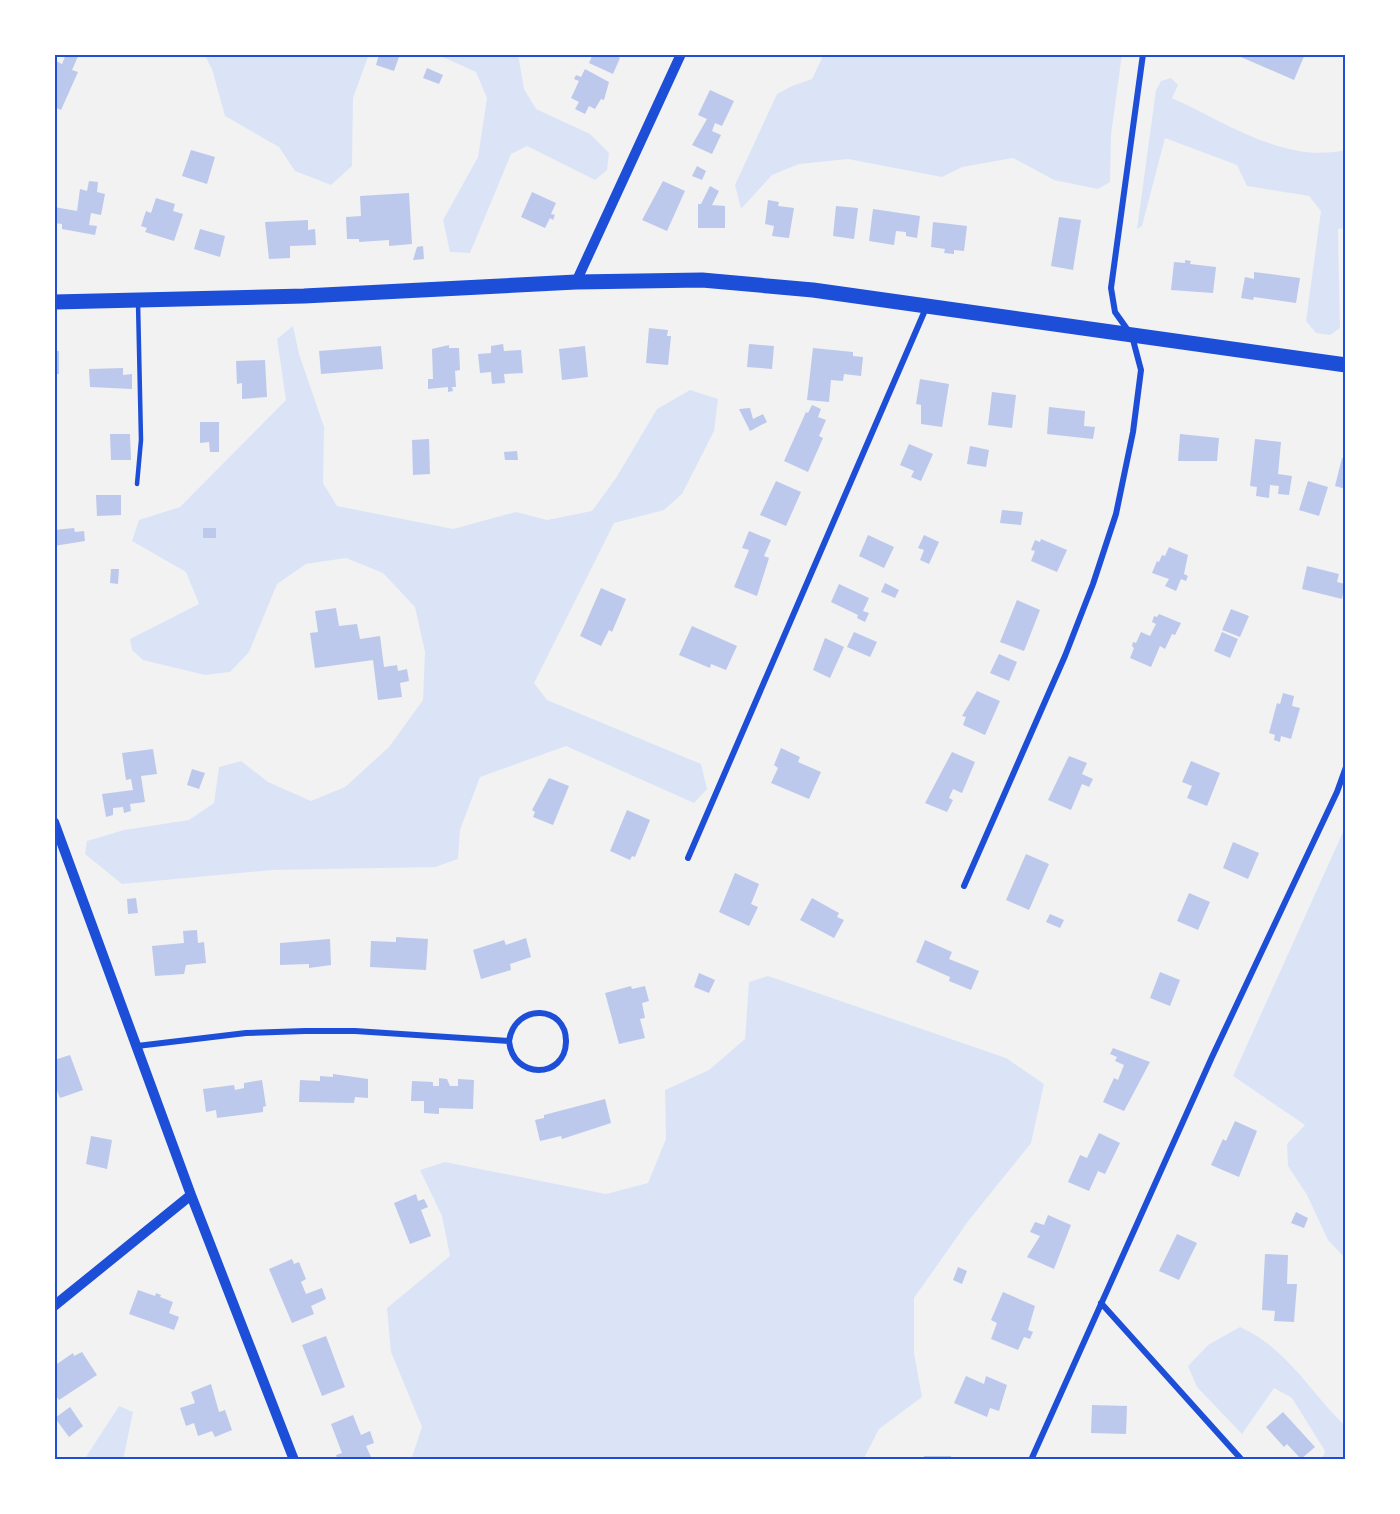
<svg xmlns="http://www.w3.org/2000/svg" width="1400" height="1514" viewBox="0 0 1400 1514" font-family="Figtree,sans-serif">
	<rect width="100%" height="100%" fill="#f2f2f2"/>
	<path fill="#dbe4f7" d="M204,54H369L353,98L352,166L331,185L295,171L279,147L225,116L212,69Z
		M436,54H518L524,89L536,109L590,134L609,153L607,170L595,180L527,146L511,154L470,253L450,252L443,220L478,157L487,98L476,72Z
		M824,54H1122L1111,135L1110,182L1098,189L1054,180L1013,158L962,167L942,177L848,159L799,164L772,175L741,209L735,185L777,94L792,86L812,79Z
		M1171,78L1178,85L1172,98C1225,122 1285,164 1346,150V228L1338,229L1340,328L1330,335L1316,333L1306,321L1321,211L1309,196L1247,186L1237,165L1165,138L1142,226L1137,229L1156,90L1161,81Z
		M293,326L299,354L324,427L323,483L337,506L453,529L516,512L547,520L592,511L616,478L657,409L690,390L718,399L714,431L682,494L664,510L614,523L534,683L547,700L701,764L707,789L694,803L566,746L480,777L460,830L458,859L435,867L273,870L122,884L85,854L87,841L124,830L189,820L214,803L219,767L241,761L268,782L311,801L345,787L389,747L423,700L425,652L415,607L383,573L346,558L306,564L277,584L249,652L230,672L205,675L143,660L132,650L130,639L199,604L186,572L132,541L139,520L180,507L286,400L277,339Z
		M1343,832L1346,833V1259L1328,1240L1307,1195L1288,1166L1287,1144L1305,1125L1233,1076Z
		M768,976L1006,1058L1044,1084L1031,1143L969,1220L914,1298V1353L922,1397L879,1429L863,1460H411L422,1427L391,1352L387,1308L450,1256L442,1216L420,1170L445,1162L606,1194L648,1183L666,1139L665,1090L709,1070L745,1039L749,982Z
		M1240,1327C1286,1347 1311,1393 1346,1427V1460H1322L1325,1451L1292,1398L1274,1388L1242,1434L1197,1387L1188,1366L1208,1345Z
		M119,1406L133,1412L123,1460H84Z"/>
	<path fill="#bdc9ec" d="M66,54H79L72,70L78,72L61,110L54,107V60L62,64Z
		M379,54L399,57L394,71L376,65Z
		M593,54H612L620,58L613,74L589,63Z
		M1234,54H1305L1294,80Z
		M427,68L443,75L439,84L423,78Z
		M585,69L609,82L604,100L601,99L595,109L589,106L585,114L575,109L579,102L571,98L579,81L574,79L576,75L581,77Z
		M710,90L734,101L722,126L715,123L712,131L721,135L712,154L692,145L707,119L698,115Z
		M191,150L215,157L207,184L182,176Z
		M697,166L706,171L702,180L692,176Z
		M89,181L98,182L97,192L105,194L101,215L91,213L89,225L97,226L95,235L62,229V224L54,223V207L77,211L80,189L87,191Z
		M663,181L685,191L667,231L642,220Z
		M710,186L719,191L712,205L725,206V228H698V204H701Z
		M532,192L556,203L551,214L555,215L553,220L550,218L545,228L521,217Z
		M409,193L412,244L389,246V240L359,242V239H347L346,217L361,216L360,196Z
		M156,198L175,204L173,211L183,214L174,241L145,232L147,228L141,226L146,211L151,213Z
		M768,200L779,202L778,206L794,208L789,238L772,236L774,226L765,224Z
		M836,206L858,208L854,239L833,236Z
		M873,209L920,216L917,238L906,236V232L896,231L894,245L869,241Z
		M1059,217L1081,220L1073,270L1051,266Z
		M308,220V230L315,229L316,245L290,246V258L269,259L265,222Z
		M933,222L967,226L964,251L954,250V254L944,253L945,249L931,247Z
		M200,229L225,236L220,257L194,249Z
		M423,246L424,259L413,260L417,247Z
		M1185,260L1191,261L1190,264L1216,267L1213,293L1171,290L1174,262L1185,263Z
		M1254,272L1300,278L1296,303L1254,297L1253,300L1241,298L1245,277L1254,279Z
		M649,328L668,330L667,336H671L668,365L646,363Z
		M503,344L504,351L521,350L523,373L504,374L505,383L492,384L491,372L480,373L478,354L491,353V346Z
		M749,344L774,346L772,369L747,367Z
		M449,345V348H459L460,370L455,371L456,387H452L453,391L448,392V387L428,389V379H433L432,349Z
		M381,346L383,369L321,374L319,351Z
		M585,346L588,377L562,380L559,349Z
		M813,348L853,352V356L863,357L861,376L844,374L843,381L831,380L829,402L807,400Z
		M54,351H59V374H54Z
		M265,360L267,397L242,399V383L237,384L236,361Z
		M123,368V375L132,374V389L90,387L89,369Z
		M920,379L949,384L942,427L921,424V405L916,404Z
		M992,392L1016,395L1012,428L988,425Z
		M812,405L821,409L818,417L826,420L819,436L823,438L808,472L784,461L806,412L808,413Z
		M1049,407L1085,411L1084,426L1095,427L1093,439L1047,434Z
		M750,408L753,419L763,414L767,422L750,431L739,409Z
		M200,422H219V452H210L209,442L200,443Z
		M110,434H130L131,460H111Z
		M1180,434L1219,438L1217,461H1178Z
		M429,439L430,474L413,475L412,440Z
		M1255,439L1281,442L1278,474L1292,476L1289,495L1278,494L1279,486L1270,485L1269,498L1256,496L1257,487L1250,486Z
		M909,444L933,454L921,481L911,477L914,471L900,465Z
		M970,446L989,450L986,467L967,464Z
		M517,451L518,460H505L504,452Z
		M1342,458L1346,459V489L1335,486Z
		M776,481L801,492L786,526L760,515Z
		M1308,481L1328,487L1319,516L1299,510Z
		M96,495H121V515L97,516Z
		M1002,510L1023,512L1021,525L1000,523Z
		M74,528L75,532L84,531L85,541L54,546V530Z
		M203,528H216V538H203Z
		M749,531L771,540L764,556L769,558L757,596L734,587L749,550L742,548Z
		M868,535L894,547L884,568L859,556Z
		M924,535L939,542L929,564L920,560L924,550L918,548Z
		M1041,539L1067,550L1057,572L1031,561L1035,551L1031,550L1035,540L1040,542Z
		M1169,547L1188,555L1184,574L1188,576L1186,581L1181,579L1176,591L1165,586L1169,579L1152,573L1157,561L1159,562L1162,555L1165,556Z
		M1307,566L1339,574L1337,582L1345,584L1342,599L1302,589Z
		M111,569H119L118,584L110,583Z
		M885,583L899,590L895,598L881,592Z
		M839,584L869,598L863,611L869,613L865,622L857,618L858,615L831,602Z
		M601,588L626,599L612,632L609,630L601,646L580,636Z
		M1017,600L1040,610L1024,651L1000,642Z
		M336,608L339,626L357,624L360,639L380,636L384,667L397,665L398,671L407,669L409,681L400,683L402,697L378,700L373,660L315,668L310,633L318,632L315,611Z
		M1231,609L1249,616L1240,637L1222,630Z
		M1159,614L1181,623L1175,635L1172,634L1165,649L1160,646L1151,667L1130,658L1134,648L1132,646L1133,642L1136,643L1141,632L1150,636L1156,624L1152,622L1154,616L1157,617Z
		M692,626L737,646L726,670L711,664L710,668L679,655Z
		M854,632L877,642L870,657L847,647Z
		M1222,632L1238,639L1230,658L1214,651Z
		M825,638L844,647L830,678L813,670Z
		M999,654L1017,662L1009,681L990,673Z
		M977,691L1000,701L985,735L963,725L966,717L962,716Z
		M1283,693L1294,696L1292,706L1300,708L1291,739L1281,736L1280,742L1274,740L1275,735L1269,733L1277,703L1280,704Z
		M781,748L800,757L798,762L821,772L809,799L771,783L778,768L774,765Z
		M153,749L157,774L141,776L145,802L130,804L131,811L124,813L123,807L113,808V815L106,817L102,794L133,790L131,779L126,780L122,753Z
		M952,752L975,762L962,793L953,789L949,798L953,800L947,812L925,803Z
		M1069,756L1087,763L1082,774L1093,779L1089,787L1082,784L1071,810L1048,800Z
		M1191,761L1220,773L1207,806L1187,798L1192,786L1182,782Z
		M192,769L205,773L199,789L187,785Z
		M549,778L569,786L553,825L533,817L535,812L532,810Z
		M627,810L650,820L635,857L632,856L630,860L610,851Z
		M1233,842L1259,853L1248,879L1223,868Z
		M1026,854L1049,864L1029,910L1006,900Z
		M735,873L759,884L751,904L758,907L749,926L719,912Z
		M1189,893L1210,902L1198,930L1177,921Z
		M136,898L138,913L128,914L127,899Z
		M812,898L839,913L837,917L844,920L834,938L800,920Z
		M1050,914L1064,920L1060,928L1046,922Z
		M197,930L198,943L204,942L206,963L186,965L184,974L155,976L152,946L184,943L183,931Z
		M396,937L428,939L426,970L370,967L371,941L396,942Z
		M526,938L531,957L510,964L511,970L481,979L473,950L504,940L506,945Z
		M330,939L331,965L309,968V964L280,965V943Z
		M925,940L952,952L949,959L979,971L971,990L949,981L950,977L916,962Z
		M1160,972L1180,980L1170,1006L1150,998Z
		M699,973L715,980L709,993L694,987Z
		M631,986L632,989L645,986L649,1001L642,1003L645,1018L640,1019L645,1038L619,1044L605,993Z
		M1113,1048L1150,1062L1124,1111L1103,1102L1114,1078L1118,1080L1124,1065L1115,1061L1117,1057L1110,1054Z
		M70,1055L83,1090L60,1098L54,1083V1060Z
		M333,1074L368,1079V1098L355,1097L354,1103L299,1102L300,1080L320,1081V1076L333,1077Z
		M439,1078L447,1079L450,1086H458V1079L474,1080L473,1109L439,1108V1114L424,1113V1101H411L412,1081L433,1082V1086H439Z
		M262,1080L266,1106L263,1107V1112L217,1118L216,1110L206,1112L203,1089L234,1085L235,1090L244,1088V1083Z
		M605,1099L611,1123L562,1139L561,1136L540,1141L535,1120L544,1118V1115Z
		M1235,1121L1257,1131L1239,1177L1211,1165L1223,1139L1226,1141Z
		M1099,1133L1120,1143L1105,1174L1098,1171L1089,1191L1068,1182L1080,1155L1087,1158Z
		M91,1136L112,1140L107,1169L86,1164Z
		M416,1194L418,1201L424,1199L428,1207L421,1210L431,1236L410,1244L394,1203Z
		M1296,1212L1308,1218L1304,1228L1291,1223Z
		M1048,1215L1071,1225L1054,1269L1027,1257L1040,1236L1030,1232L1035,1222L1044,1225Z
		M1177,1234L1197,1243L1179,1280L1159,1271Z
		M1265,1254L1288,1255L1287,1284H1297L1294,1322L1274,1321L1275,1311L1262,1310Z
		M292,1259L294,1264L299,1262L306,1279L301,1282L306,1294L322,1288L326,1299L311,1306L314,1314L292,1323L269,1269Z
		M958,1267L967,1271L962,1284L953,1280Z
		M138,1290L155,1296L156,1293L161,1295L160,1297L173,1302L169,1313L179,1317L174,1330L129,1314Z
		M1003,1292L1035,1306L1028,1330L1033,1332L1030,1339L1024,1337L1018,1350L991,1339L997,1323L991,1320Z
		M326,1336L345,1387L322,1396L302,1345Z
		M82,1352L97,1375L59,1400L54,1393V1366L73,1353L74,1356Z
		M966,1376L984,1384L986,1376L1007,1385L999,1411L990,1408L987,1417L954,1403Z
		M211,1384L219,1412L225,1410L232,1430L215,1437L212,1431L198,1436L194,1423L186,1426L180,1408L195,1403L191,1392Z
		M1092,1405L1127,1406L1126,1434L1091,1433Z
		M70,1407L83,1426L69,1437L55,1418Z
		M1283,1412L1315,1447L1301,1459L1287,1444L1284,1447L1266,1427Z
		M353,1415L361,1435L370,1431L374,1443L366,1446L371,1457L363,1460H338L336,1455L342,1453L331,1424Z
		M924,1456H951V1460H924Z"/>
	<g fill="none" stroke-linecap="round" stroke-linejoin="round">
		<path stroke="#1d4ed8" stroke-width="4.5" d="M137,484L141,440L138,302"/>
		<path stroke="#1d4ed8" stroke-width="6" d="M688,858L926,308
			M964,886L1065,656L1093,584L1116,514L1133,432L1141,370L1132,336L1115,312L1111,288L1143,54
			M137,1046L246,1033L305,1031H355L509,1041C513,1080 565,1079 566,1042C567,1005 515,1002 509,1041
			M1101,1303L1242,1460
			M1031,1460L1212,1057L1337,792L1346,767"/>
		<path stroke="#1d4ed8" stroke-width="10" d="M576,282L681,54
			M54,822L191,1195L294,1460
			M54,1306L191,1195"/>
		<path stroke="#1d4ed8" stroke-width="15" d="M54,302L304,296L576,282L702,280L813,290L1346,365"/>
	</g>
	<rect width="1400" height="1514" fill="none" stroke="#ffffff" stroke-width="111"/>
	<rect x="56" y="56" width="1288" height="1402" fill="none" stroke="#1d4ed8" stroke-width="2"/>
</svg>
